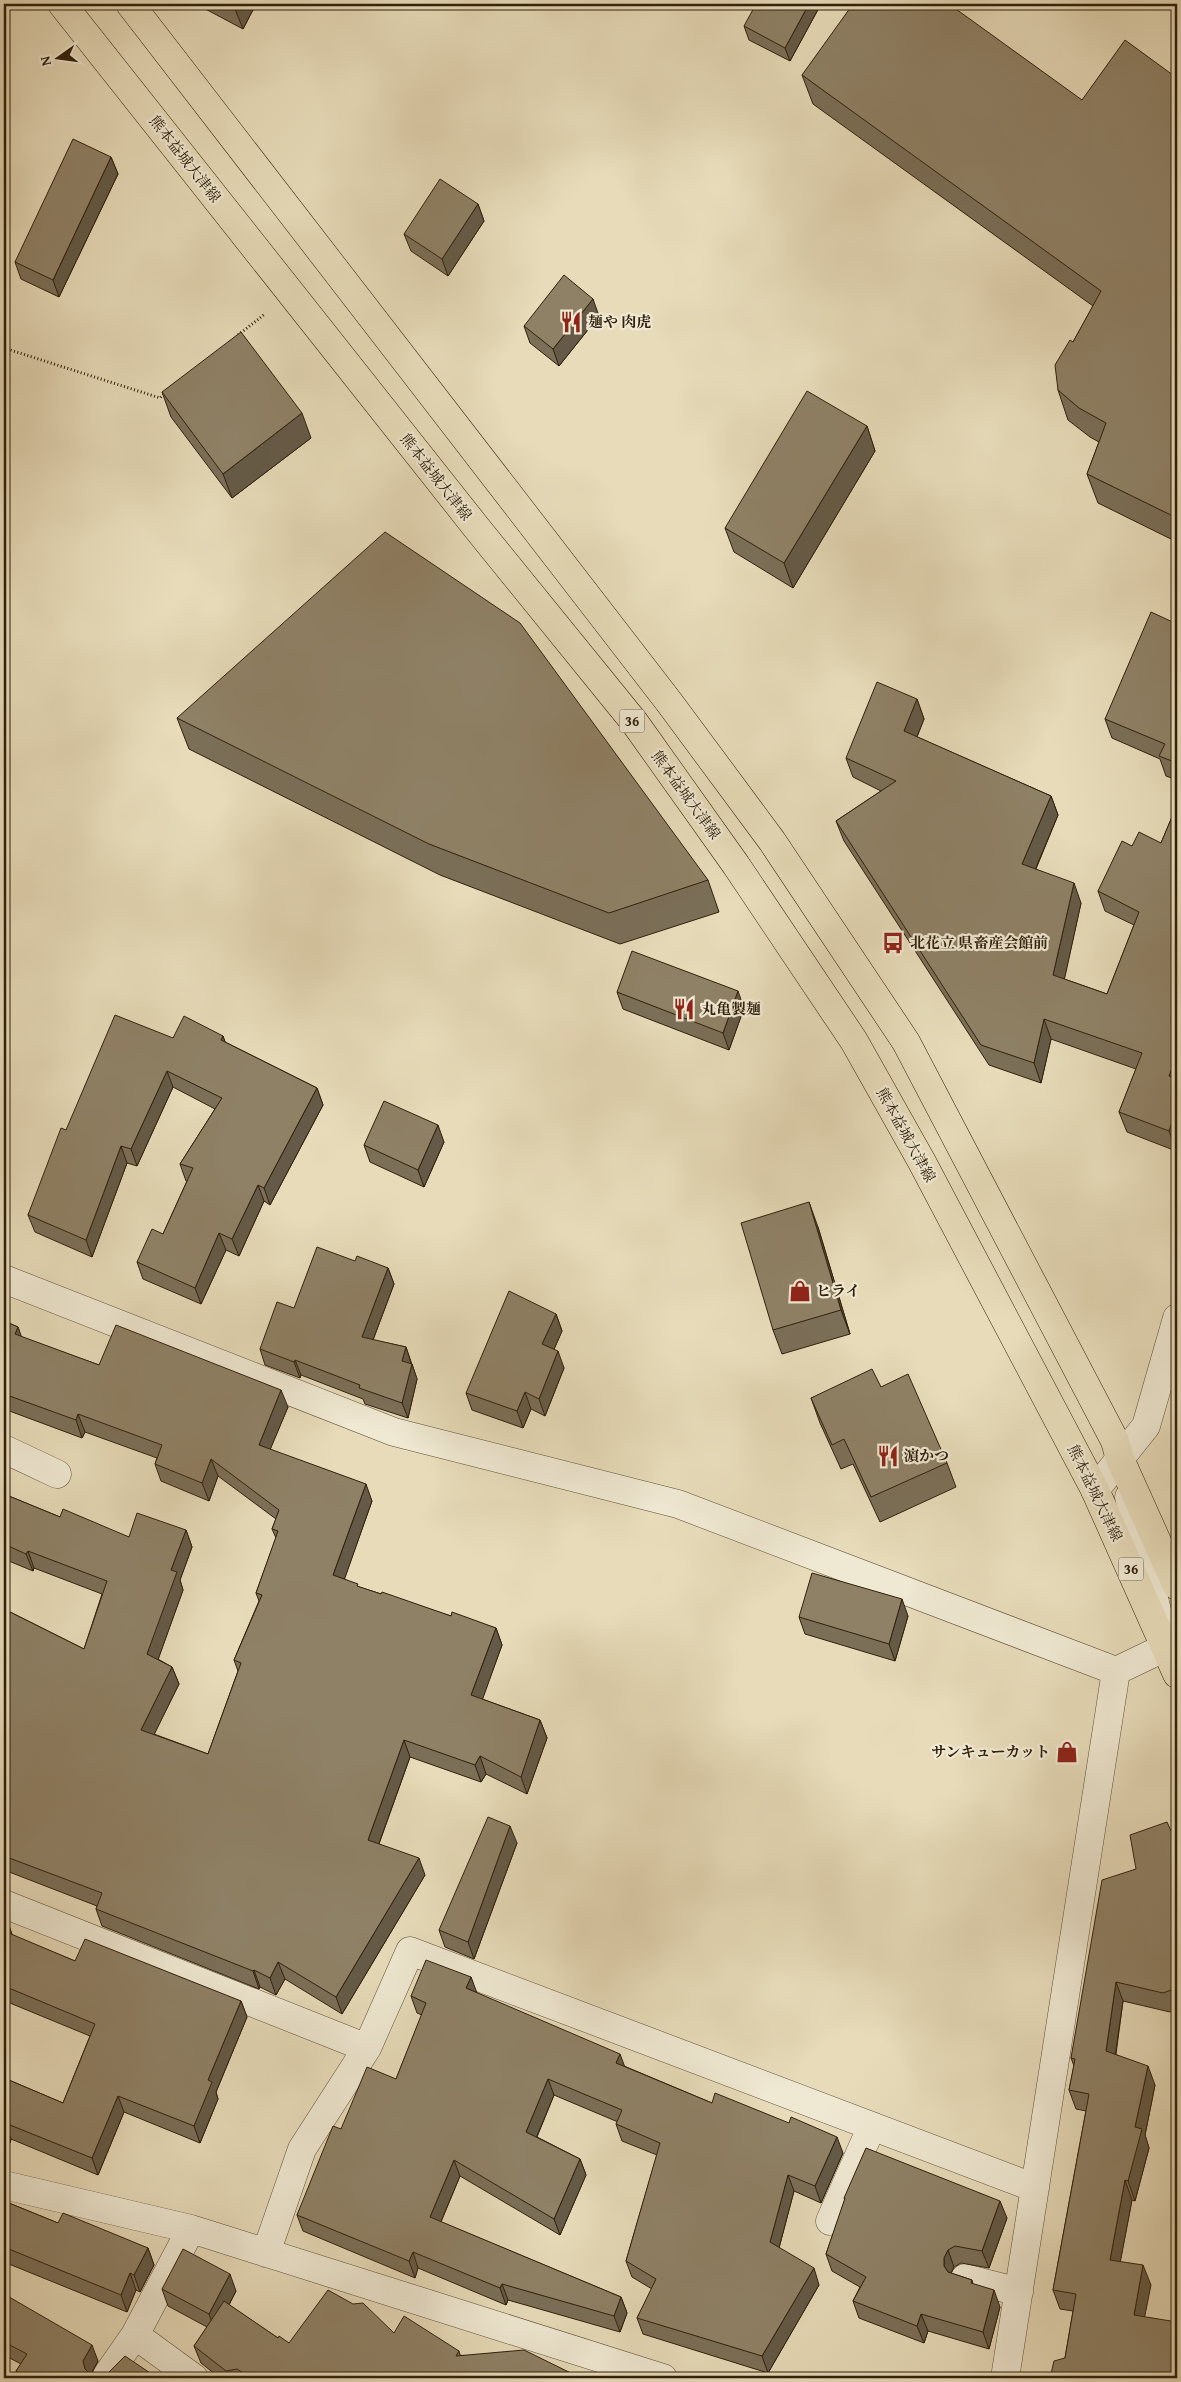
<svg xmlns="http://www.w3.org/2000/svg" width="1181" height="2382" viewBox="0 0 1181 2382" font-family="'Gentium Book Plus','Noto Serif JP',serif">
	<rect width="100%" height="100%" fill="#e7dbb9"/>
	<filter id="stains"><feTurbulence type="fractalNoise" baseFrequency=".004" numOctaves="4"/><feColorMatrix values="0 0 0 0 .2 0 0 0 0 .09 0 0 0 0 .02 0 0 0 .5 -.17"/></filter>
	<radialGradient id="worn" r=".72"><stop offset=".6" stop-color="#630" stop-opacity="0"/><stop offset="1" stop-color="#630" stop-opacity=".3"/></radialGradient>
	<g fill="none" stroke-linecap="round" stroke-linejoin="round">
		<g stroke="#5e4f37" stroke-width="29">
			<path id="minor" d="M4,1279L394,1432L678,1504L1116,1671
				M4,1449L57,1474
				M1095,1490L1146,1426L1177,1318
				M4,1904L367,2048
				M4,2185L191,2229L663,2378
				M830,2221L872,2126
				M191,2229L135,2335L194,2378
				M266,2253L302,2149L367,2048L410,1951L1035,2188
				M965,2278L1019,2292
				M105,2378L135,2335
				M1005,2378L1116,1671L1166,1647L1129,1497"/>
		</g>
		<g stroke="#30200c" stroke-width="29">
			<path id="major" d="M62,4L476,527L635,723L736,865L854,1041L922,1162L1095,1490L1177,1674
				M130,4L669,702L772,841L906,1042L1115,1441L1120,1459L1177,1586"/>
		</g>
		<path stroke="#30200c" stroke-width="3" stroke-dasharray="1 2.5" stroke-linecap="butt" d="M238,335L265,314
			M4,348L160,398L165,393"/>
		<use href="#minor" stroke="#efe8d2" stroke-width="28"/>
		<use href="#major" stroke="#e7dbb9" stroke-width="28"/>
	</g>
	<path fill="#7b6f58" stroke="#30200c" d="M196,4H256L243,29Z
		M821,4L790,61L749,40L744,26Z
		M802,75L1082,100L1177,78V542L1098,503L1087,474L1099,442L1090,437L1068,420L1058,390L1073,342L1093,306L813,104Z
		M111,157L118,174L59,297L21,279L15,262Z
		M478,204L484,221L448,276L411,251L404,234Z
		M599,316L559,366L530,343L524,326Z
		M162,392L311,438L232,498L171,417Z
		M867,426L875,451L793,588L734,552L725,528Z
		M1177,624V780L1166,776L1160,759L1112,738L1105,719Z
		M917,699L924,719L917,737L1051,796L1058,815L1036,869L1081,903L1064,979L1107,994L1134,925L1105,911L1098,891L1132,846L1161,843L1177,805V1147L1176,1151L1127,1132L1119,1112L1136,1069L1051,1039L1041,1083L989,1065L844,841L836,821L881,791L853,777L846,758Z
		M177,718L708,880L719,912L620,944L440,875L189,749Z
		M617,992L744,1008L729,1050L623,1009Z
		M223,1036L225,1042L317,1088L323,1105L270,1205L264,1201L239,1256L226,1250L201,1304L143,1279L137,1262L163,1234L187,1181H186L180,1164L215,1109L173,1087L137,1166L127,1163L92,1257L35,1232L28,1215L66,1130L173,1038Z
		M444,1142L424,1187L370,1162L364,1145Z
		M818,1227L850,1334L782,1354L773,1330Z
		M355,1261L388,1268L394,1284L373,1340L406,1347L417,1379L408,1418L365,1404L363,1399L301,1375L300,1378L265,1365L260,1349Z
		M556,1314L562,1331L554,1349L564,1368L545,1416L531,1409L523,1428L472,1410L466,1393Z
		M4,1321L18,1327L21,1337L99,1365L288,1407L270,1449L372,1501L344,1579L359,1587L451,1616L496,1628L502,1645L482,1699L540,1720L547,1738L527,1794L486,1774L481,1782L410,1757L379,1844L425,1875L342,2014L285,1979L276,1995L260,1987L259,1989L102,1926L96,1909L97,1906L4,1870V1609L84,1649L102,1594L34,1568L33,1571L4,1559V1494L60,1517L129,1537L186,1530L192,1547L180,1580L183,1590L158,1659L172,1667L179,1684L154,1734L208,1754L238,1671L234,1660L259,1601L256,1593L276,1538L272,1529L276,1519L218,1476L209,1501L161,1481L155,1464L157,1458L85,1432L82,1438L4,1409Z
		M881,1387L947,1463L956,1487L880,1522L853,1464L841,1469L820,1423L811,1398Z
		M908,1616L895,1661L805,1634L799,1617Z
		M517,1843L474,1959L445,1947L439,1930Z
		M1177,1844V2009L1170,2012L1123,2001L1116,2054L1155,2085L1145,2135L1149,2148L1135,2201L1132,2200L1120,2262L1151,2285L1065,2358L1073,2311L1060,2309L1053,2290L1086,2111L1076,2109L1069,2090L1074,2066L1071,2058L1136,1869Z
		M4,1916L6,1917L12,1935L75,1961L241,2001L247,2017L216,2092L218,2099L200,2143L124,2112L98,2175L11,2139L10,2143L4,2140V2078L63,2103L90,2036L5,2001L4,1997Z
		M471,1977L476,1993L624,2066L712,2103L843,2153L821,2203L794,2191L779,2248L819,2285L768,2373L643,2334L637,2318L652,2289L632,2277L626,2261L657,2155L622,2141L616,2124L618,2122L554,2095L537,2137L580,2159L586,2175L560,2235L460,2176L441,2222L621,2297L627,2313L620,2332L508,2300L506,2305L418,2268L415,2278L303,2231L297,2215L341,2129L396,2079L422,2015L417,2013L411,1996Z
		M844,2198L1007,2218L989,2268L961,2263L954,2267L951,2273L972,2280L973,2284L1000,2307L989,2349L928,2331L924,2343L859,2318L853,2301L860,2287L832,2271L826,2254L845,2200Z
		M4,2201L58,2223L148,2248L154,2265L140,2292L136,2290L127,2312L4,2262Z
		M162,2289L236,2291L229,2305L278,2338L289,2343L394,2333L459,2351L460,2355L581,2378H220L201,2363L194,2346L207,2327L168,2306Z
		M4,2294L98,2361L91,2375L98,2377L156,2378H19L16,2371L21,2364L4,2355Z"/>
	<path fill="#645a47" stroke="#30200c" d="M233,4H256L243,29Z
		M809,4H821L790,61L785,48Z
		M111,157L118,174L59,297L53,280Z
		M478,204L484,221L448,276L442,259Z
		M593,299L599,316L559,366L553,349Z
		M302,413L311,438L232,498L223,474Z
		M867,426L875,451L793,588L784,563Z
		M917,699L924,719L911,751L904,731Z
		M1051,796L1058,815L1029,884L1022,864Z
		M1074,883L1081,903L1061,995L1053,975Z
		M738,991L744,1008L729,1050L723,1033Z
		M1044,1019L1051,1039L1041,1083L1034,1063Z
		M223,1036L229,1053L221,1040Z
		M1177,1054V1094L1169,1076Z
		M167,1071L173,1087L137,1166L131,1149Z
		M317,1088L323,1105L270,1205L264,1188Z
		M1175,1113L1177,1118V1147L1176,1151L1169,1131Z
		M438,1125L444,1142L424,1187L418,1170Z
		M121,1146L127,1163L92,1257L86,1240Z
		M4,1170L7,1179L4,1189Z
		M258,1185L264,1201L239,1256L232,1239Z
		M809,1202L818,1227L850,1334L841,1310Z
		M219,1233L226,1250L201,1304L195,1288Z
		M388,1268L394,1284L368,1353L362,1337Z
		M556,1314L562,1331L549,1361L542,1344Z
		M18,1327L24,1344L15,1334Z
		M406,1347L411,1363L408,1377L402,1361Z
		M558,1351L564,1368L545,1416L539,1399Z
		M295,1360L301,1375L300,1378L294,1362Z
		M412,1364L417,1379L408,1418L402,1403Z
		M281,1390L288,1407L265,1462L259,1445Z
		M525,1392L531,1409L523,1428L517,1411Z
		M78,1414L85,1432L82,1438L76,1420Z
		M211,1459L218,1476L209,1501L202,1483Z
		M4,1471L7,1480L4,1490Z
		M366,1484L372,1501L340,1592L333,1575Z
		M186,1530L192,1547L180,1580L183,1590L154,1671L147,1654L171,1570Z
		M28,1551L34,1568L33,1571L26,1554Z
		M902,1599L908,1616L895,1661L889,1644Z
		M496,1628L502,1645L478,1712L471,1695Z
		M172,1667L179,1684L148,1747L141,1730Z
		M540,1720L547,1738L527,1794L521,1777Z
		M404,1740L410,1757L374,1857L368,1840Z
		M480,1756L486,1774L481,1782L475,1765Z
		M510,1826L517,1843L474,1959L468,1942Z
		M419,1858L425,1875L342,2014L336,1997Z
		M6,1917L12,1934L7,1946L4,1937V1923Z
		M278,1962L285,1979L276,1995L270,1978Z
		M254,1970L260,1987L259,1989L253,1971Z
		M471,1977L477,1993L466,1988Z
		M1116,1982L1123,2001L1113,2070L1106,2051Z
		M241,2001L247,2017L216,2092L218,2099L200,2143L194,2126L208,2080Z
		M620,2054L626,2070L616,2063Z
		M1148,2066L1155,2085L1145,2135L1149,2148L1135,2201L1128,2181L1135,2127Z
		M548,2079L554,2095L532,2148L526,2132Z
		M118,2096L124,2112L98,2175L92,2158Z
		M5,2123L11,2139L10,2143L4,2126Z
		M837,2137L843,2153L821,2203L815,2186Z
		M580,2159L586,2175L560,2235L554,2219Z
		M454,2160L460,2176L436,2233L430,2217Z
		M788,2175L794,2191L776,2259L770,2242Z
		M1125,2180L1132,2200L1117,2279L1110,2260Z
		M1000,2201L1007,2218L989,2268L982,2251Z
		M148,2248L154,2265L140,2292L134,2275Z
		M948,2250L954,2267L950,2275L944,2266V2258Z
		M413,2252L418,2268L415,2278L409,2261Z
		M1143,2265L1151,2285L1141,2335L1134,2315Z
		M814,2268L819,2285L768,2373L762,2356Z
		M130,2273L136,2290L127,2312L121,2295Z
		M230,2274L236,2291L215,2331L209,2314Z
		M502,2284L508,2300L506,2305L500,2288Z
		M994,2290L1000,2307L989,2349L983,2332Z
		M621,2297L627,2313L620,2332L614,2316Z
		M921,2314L928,2331L924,2343L917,2326Z
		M92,2345L98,2361L89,2377L85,2369L83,2361Z"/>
	<path fill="#8f8166" stroke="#30200c" d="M756,4H809L785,48L744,26Z
		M853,4H949L1082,100L1125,40L1177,78V518L1087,474L1106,423L1079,408L1058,390L1055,365L1070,340L1073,342L1101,291L802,75Z
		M73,139L111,157L53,280L15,262Z
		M440,179L478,204L442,259L404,234Z
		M564,275L593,299L553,349L524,326Z
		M241,332L302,413L223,474L162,392Z
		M807,391L867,426L784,563L725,528Z
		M385,532L520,623L708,880L609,913L429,844L177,718Z
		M1151,612L1177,624V763L1159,756L1165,744L1105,719Z
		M877,682L917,699L904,731L1051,796L1022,864L1074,883L1053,975L1107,994L1139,912L1098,891L1122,841L1132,846L1139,832L1161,843L1177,805V1054L1169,1076L1177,1080V1114L1175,1113L1169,1131L1119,1112L1142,1053L1044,1019L1034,1063L981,1045L836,821L896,781L846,758Z
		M632,951L738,991L723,1033L617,992Z
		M115,1015L173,1038L184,1016L223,1036L221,1040L317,1088L264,1188L258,1185L232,1239L219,1233L195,1288L137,1262L152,1229L163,1234L193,1168L180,1164L222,1098L167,1071L131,1149L121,1146L86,1240L28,1215L61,1128L66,1130Z
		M384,1101L438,1125L418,1170L364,1145Z
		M809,1202L841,1310L773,1330L741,1223Z
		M317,1247L355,1261L357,1256L388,1268L362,1337L406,1347L402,1361L412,1364L402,1403L359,1388L360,1385L295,1360L294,1362L260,1349L277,1302L294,1308Z
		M509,1291L556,1314L542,1344L558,1351L539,1399L525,1392L517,1411L466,1393Z
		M4,1321L18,1327L15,1334L99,1365L116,1325L281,1390L259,1445L366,1484L333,1575L358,1584L357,1586L381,1594L382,1592L451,1616L452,1612L496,1628L471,1695L540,1720L521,1777L480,1756L475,1765L404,1740L368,1840L419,1858L336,1997L278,1962L270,1978L254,1970L253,1971L96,1909L102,1893L4,1856V1609L84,1649L107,1581L28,1551L26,1554L4,1544V1494L60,1517L63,1509L129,1537L137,1513L186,1530L171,1570L177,1572L147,1654L172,1667L141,1730L208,1754L241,1663L234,1660L262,1595L256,1593L278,1531L272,1529L279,1510L211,1459L202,1483L155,1464L162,1445L78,1414L76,1420L4,1394Z
		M872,1369L881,1387L908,1374L947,1463L871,1497L844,1439L832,1445L811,1398Z
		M812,1573L902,1599L889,1644L799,1617Z
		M488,1817L510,1826L468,1942L439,1930Z
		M1167,1822L1177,1844V1988L1163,1993L1116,1982L1106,2051L1148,2066L1135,2127L1142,2129L1128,2181L1125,2180L1110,2260L1143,2265L1134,2315L1177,2322V2378H1050L1054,2361L1065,2358L1076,2294L1053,2290L1089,2094L1069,2090L1075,2059L1071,2058L1102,1880L1136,1869L1130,1835Z
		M4,1916L6,1917L4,1923Z
		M4,1931L75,1961L85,1939L241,2001L208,2080L212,2082L194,2126L118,2096L92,2158L5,2123L4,2126V2078L63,2103L95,2024L4,1986Z
		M426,1960L471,1977L466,1988L620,2054L616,2063L712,2103L715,2093L789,2123L791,2117L837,2137L815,2186L788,2175L770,2242L814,2268L762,2356L637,2318L656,2279L626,2261L660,2143L616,2124L622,2110L548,2079L526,2132L580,2159L554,2219L454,2160L430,2217L621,2297L614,2316L502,2284L500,2288L413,2252L409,2261L297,2215L333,2126L341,2129L367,2067L396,2079L426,2003L411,1996Z
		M866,2148L1000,2201L982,2251L955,2246L948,2250L944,2258V2266L948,2272L972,2280L971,2283L994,2290L983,2332L921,2314L917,2326L853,2301L866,2277L826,2254L845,2198H844Z
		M4,2201L58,2223L63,2213L148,2248L134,2275L130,2273L121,2295L4,2247Z
		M183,2249L230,2274L209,2314L162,2289Z
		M328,2290L353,2304L363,2303L394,2333L404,2316L459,2351L456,2356L524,2350L581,2378H251L237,2369L226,2371L194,2346L224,2301L278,2338L279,2336L289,2343Z
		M4,2294L92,2345L83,2361L85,2369L91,2375L98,2377L106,2375L125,2356L156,2377L155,2378H29L16,2371L27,2354L4,2342Z"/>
	<defs>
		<g id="restaurant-bare" transform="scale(1.725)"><path d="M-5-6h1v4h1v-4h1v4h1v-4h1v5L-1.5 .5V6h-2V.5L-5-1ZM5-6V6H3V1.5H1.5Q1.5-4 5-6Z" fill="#8f2418" stroke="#efe8d2" stroke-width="2.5" paint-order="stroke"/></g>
		<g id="bus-bare" transform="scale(1.725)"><path d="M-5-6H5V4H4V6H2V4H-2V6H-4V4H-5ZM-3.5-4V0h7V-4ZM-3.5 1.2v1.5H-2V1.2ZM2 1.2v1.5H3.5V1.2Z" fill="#8f2418" stroke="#efe8d2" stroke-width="2.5" paint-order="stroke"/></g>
		<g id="shop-bare" transform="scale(1.725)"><path d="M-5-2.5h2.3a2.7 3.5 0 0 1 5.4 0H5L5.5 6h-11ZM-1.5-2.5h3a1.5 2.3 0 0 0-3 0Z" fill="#8f2418" stroke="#efe8d2" stroke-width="2.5" paint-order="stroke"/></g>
	</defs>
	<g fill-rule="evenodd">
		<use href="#restaurant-bare" x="571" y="322"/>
		<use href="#bus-bare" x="893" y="943"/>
		<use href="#restaurant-bare" x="684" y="1009"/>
		<use href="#shop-bare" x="800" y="1291"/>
		<use href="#restaurant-bare" x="888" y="1456"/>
		<use href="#shop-bare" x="1067" y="1752"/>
	</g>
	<g text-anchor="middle" stroke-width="4.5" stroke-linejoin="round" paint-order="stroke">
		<g fill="#efe8d2" stroke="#695c47" stroke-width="1">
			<rect x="619.5" y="709.5" width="25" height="23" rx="4"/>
			<rect x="1118.5" y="1557.5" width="25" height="23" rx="4"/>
		</g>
		<g font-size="14" font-weight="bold" fill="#30200c">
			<text x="632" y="726">36</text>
			<text x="1131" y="1574">36</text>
		</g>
		<g font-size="15" fill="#30200c" stroke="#efe8d2">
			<text transform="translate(185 159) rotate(52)" y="5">熊本益城大津線</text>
			<text transform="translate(436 477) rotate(52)" y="5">熊本益城大津線</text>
			<text transform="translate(686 795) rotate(54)" y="5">熊本益城大津線</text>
			<text transform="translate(906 1135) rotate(61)" y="5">熊本益城大津線</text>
			<text transform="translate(1095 1493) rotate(64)" y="5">熊本益城大津線</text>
		</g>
		<g font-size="15" font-weight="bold" fill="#30200c" stroke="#efe8d2" text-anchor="start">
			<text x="588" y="327">麺や 肉虎</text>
			<text x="910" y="948">北花立 県畜産会館前</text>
			<text x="701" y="1014">丸亀製麺</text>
			<text x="816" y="1296">ヒライ</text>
			<text x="904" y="1461">濵かつ</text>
			<text x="1050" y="1757" text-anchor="end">サンキューカット</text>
		</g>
	</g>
	<rect width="1181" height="2382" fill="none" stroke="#e7dbb9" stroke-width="20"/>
	<rect x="5" y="5" width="1171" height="2372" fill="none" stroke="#30200c" stroke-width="2.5"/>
	<rect x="10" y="10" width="1161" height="2362" fill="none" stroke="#30200c"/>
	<g transform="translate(58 58) rotate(256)" stroke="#efe8d2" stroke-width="4" paint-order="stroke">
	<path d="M0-4L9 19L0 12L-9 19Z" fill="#30200c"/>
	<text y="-8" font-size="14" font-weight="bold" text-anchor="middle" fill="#30200c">N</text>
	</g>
	<rect width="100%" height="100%" filter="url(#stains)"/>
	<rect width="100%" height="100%" fill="url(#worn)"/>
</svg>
